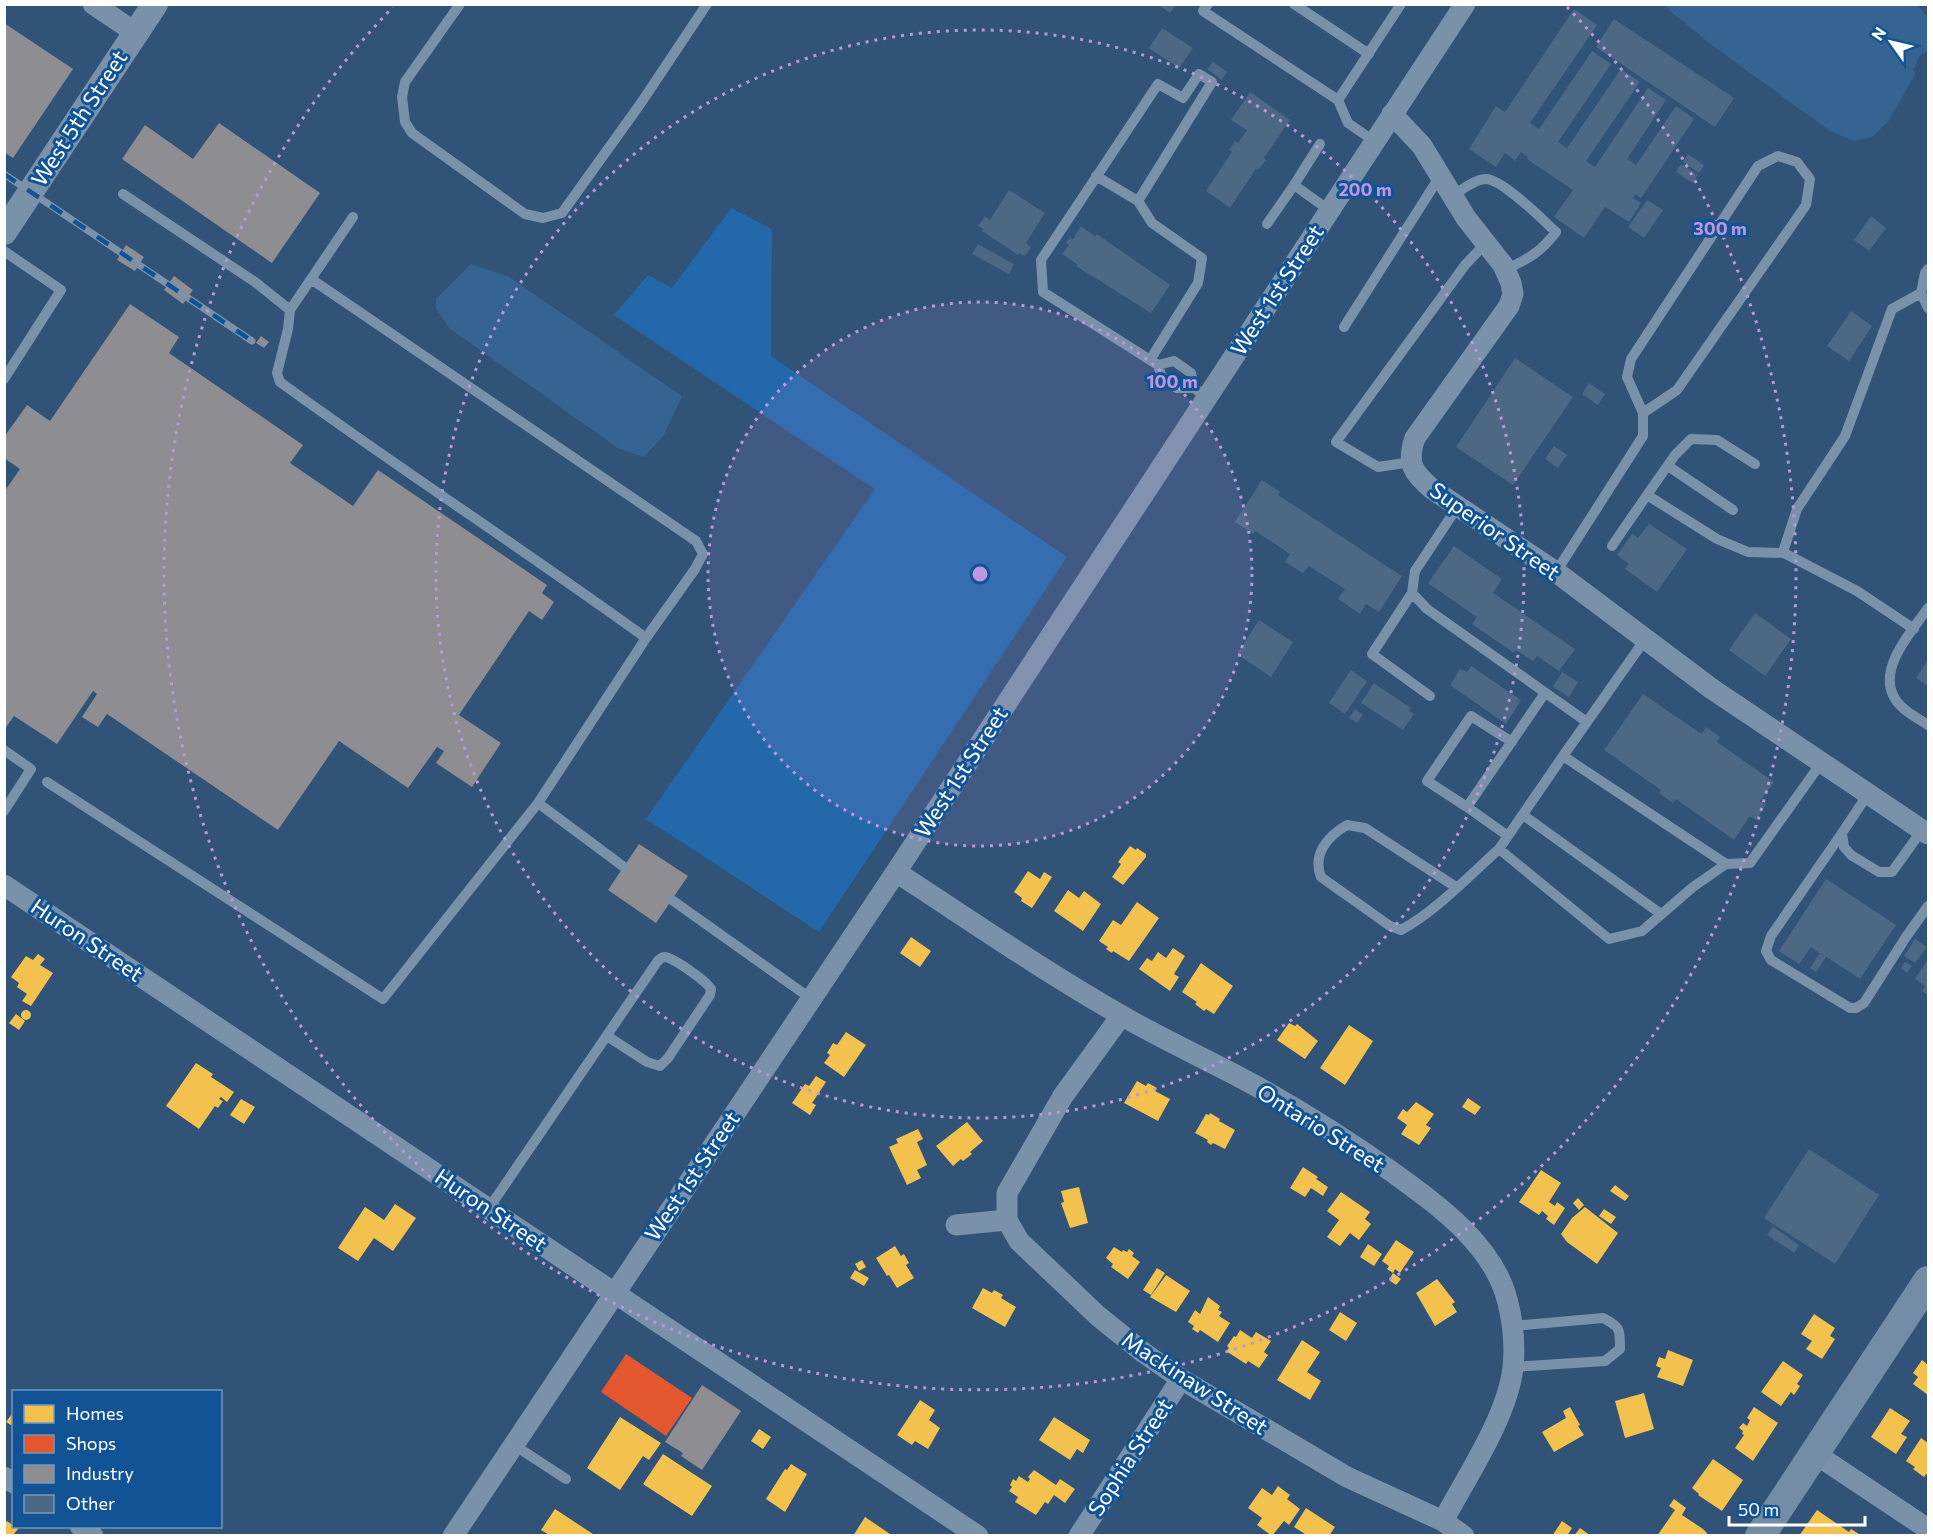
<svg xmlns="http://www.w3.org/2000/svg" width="1933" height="1540" viewBox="0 0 1933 1540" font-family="Commissioner,sans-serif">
	<rect width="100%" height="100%" fill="#305377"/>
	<path fill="#2368ab" d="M731,208L772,229L771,356L1067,557L819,932L646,819L875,489L614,315L648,275L672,288Z"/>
	<path fill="#356392" d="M1663,5H1917L1928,17V52L1921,54L1913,70L1916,73L1888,122L1872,137L1854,141L1830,131L1709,43Z
		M471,264L508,276L682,396L664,435L644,457L619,449L449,328L436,309V299Z"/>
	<path fill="#f2c14e" d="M1130,846L1136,850L1137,848L1146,854V857L1123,885L1112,877L1121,864L1118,862Z
		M1028,871L1040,879L1044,872L1052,877L1032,908L1021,901L1022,898L1014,892Z
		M1068,890L1079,898L1084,891L1101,904L1083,931L1054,911Z
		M1137,902L1159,918L1129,961L1113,951L1112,953L1106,949L1108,947L1099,941L1113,920L1121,925Z
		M911,937L931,951L920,967L900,953Z
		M1173,948L1185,956L1174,974L1179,977L1170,991L1139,969L1147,958L1152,961L1158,952L1166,958Z
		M38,954L45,959L40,965L53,973L31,1006L22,1001L27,994L17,987L19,983L11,977L26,956L33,960Z
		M1201,963L1233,986L1214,1014L1206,1009L1204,1011L1195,1004L1197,1002L1182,992Z
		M21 1015a5 5 0 1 1 10 0a5 5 0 1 1-10 0Z
		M16,1014L25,1021L19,1030L9,1023Z
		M1289,1023L1295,1026L1297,1024L1318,1041L1305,1059L1277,1040Z
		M1349,1025L1373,1041L1345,1085L1320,1068Z
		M846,1032L866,1045L844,1077L824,1063L830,1055L827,1053L833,1043L837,1045Z
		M196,1063L213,1074L211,1077L234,1092L227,1102L221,1097L219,1099L223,1101L218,1108L215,1106L199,1129L166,1106Z
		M816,1076L826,1082L812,1103L816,1105L810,1115L792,1103L805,1084L809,1086Z
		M1137,1081L1146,1086L1148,1083L1157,1088L1155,1091L1170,1099L1158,1121L1124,1103Z
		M1468,1098L1481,1107L1475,1115L1462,1107Z
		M241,1099L255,1107L244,1124L230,1115Z
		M1416,1102L1434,1114L1426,1125L1431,1128L1419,1145L1401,1134L1407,1125L1397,1118L1403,1109L1407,1112Z
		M1210,1113L1220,1119L1219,1121L1235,1130L1225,1149L1213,1143L1211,1145L1207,1142L1208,1140L1195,1133L1206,1114L1209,1115Z
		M967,1122L983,1141L970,1152L972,1154L963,1161L961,1159L953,1166L936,1146Z
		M918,1129L923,1139L917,1142L927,1165L917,1170L921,1178L907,1185L889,1147L898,1143L896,1139Z
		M1303,1167L1318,1177L1316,1179L1328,1187L1323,1196L1311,1188L1305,1197L1290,1188Z
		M1541,1170L1561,1183L1549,1202L1555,1206L1557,1202L1565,1208L1554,1225L1546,1219L1548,1216L1542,1211L1539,1215L1519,1202Z
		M1615,1185L1629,1196L1625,1201L1610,1191Z
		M1079,1187L1088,1223L1070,1228L1061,1203L1064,1202L1061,1191Z
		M1341,1192L1370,1212L1365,1219L1371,1224L1359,1240L1350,1233L1340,1246L1327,1237L1339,1220L1327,1211Z
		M1578,1198L1584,1205L1579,1210L1573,1203Z
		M395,1204L416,1218L393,1251L374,1238L358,1261L338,1248L365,1207L384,1220Z
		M1585,1207L1618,1233L1597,1264L1567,1242L1561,1234L1572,1218Z
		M1604,1209L1616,1217L1611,1224L1599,1216Z
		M1396,1240L1414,1252L1400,1273L1395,1269L1393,1273L1387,1269L1389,1266L1382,1261Z
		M1368,1244L1382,1254L1374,1266L1360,1257Z
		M895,1246L901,1256L904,1254L909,1263L906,1265L914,1278L897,1288L889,1275L887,1276L876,1258Z
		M1114,1247L1122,1252L1123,1250L1127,1252L1129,1249L1134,1253L1132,1256L1140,1262L1128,1279L1111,1267L1113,1264L1106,1258Z
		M862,1260L866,1267L859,1271L855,1264Z
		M1157,1268L1165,1273L1151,1295L1143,1290Z
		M855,1270L869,1278L864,1286L850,1278Z
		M1393,1273L1401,1279L1396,1285L1389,1280Z
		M1166,1275L1190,1291L1176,1312L1150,1297Z
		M1437,1279L1455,1302L1452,1304L1457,1312L1435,1326L1416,1293Z
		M983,1288L992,1293L994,1290L1003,1295L1001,1298L1016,1307L1005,1327L972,1308Z
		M1208,1297L1220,1306L1218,1310L1222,1312L1219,1316L1230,1323L1218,1342L1200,1330L1198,1333L1192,1329L1194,1326L1188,1322L1195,1310L1200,1314Z
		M1340,1312L1357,1323L1346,1341L1329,1330Z
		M1814,1314L1835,1328L1830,1336L1835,1339L1822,1359L1806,1349L1812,1341L1801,1334Z
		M1240,1330L1252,1338L1256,1332L1271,1341L1264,1352L1268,1355L1259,1368L1248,1361L1246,1364L1226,1351L1229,1348L1227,1346L1234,1336L1236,1337Z
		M1302,1340L1320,1352L1307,1372L1321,1381L1310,1400L1277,1380Z
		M1668,1350L1693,1360L1683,1386L1657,1377L1661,1368L1656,1366L1659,1357L1665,1359Z
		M1922,1360L1927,1364L1928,1362V1395L1913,1384L1918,1377L1913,1373Z
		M1783,1361L1803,1375L1797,1384L1800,1386L1794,1395L1791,1392L1781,1406L1761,1392Z
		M1644,1393L1654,1429L1625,1438L1615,1401Z
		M920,1400L935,1410L929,1420L940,1428L928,1449L915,1441L912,1445L897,1435Z
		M1570,1407L1580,1425L1578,1426L1584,1435L1554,1452L1542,1432L1566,1418L1563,1411Z
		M1754,1407L1778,1423L1753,1461L1735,1448L1744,1435L1742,1434L1743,1431L1739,1428L1743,1423L1747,1426L1750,1420L1747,1418Z
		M1890,1408L1910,1421L1901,1434L1907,1437L1896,1454L1871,1437Z
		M14,1411V1427L6,1422Z
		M620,1417L661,1443L649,1460L643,1456L620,1490L587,1468Z
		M1054,1417L1090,1440L1083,1453L1077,1449L1070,1460L1039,1440Z
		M759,1429L771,1437L763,1449L751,1441Z
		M1921,1438L1928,1443V1475L1926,1474L1924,1477L1913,1469L1915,1467L1906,1461Z
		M663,1454L712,1486L692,1516L643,1484Z
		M1713,1459L1743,1480L1722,1511L1698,1495L1699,1494L1692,1488Z
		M791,1464L807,1474L785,1512L766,1499L785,1469L787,1470Z
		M1034,1470L1056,1485L1060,1479L1075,1489L1065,1503L1054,1495L1048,1504L1045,1502L1036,1515L1015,1502L1018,1497L1009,1491L1012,1487L1010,1485L1013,1479L1016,1481L1019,1476L1028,1482L1030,1479L1028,1477Z
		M1278,1486L1290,1495L1287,1499L1300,1509L1289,1525L1284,1521L1272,1536L1257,1525L1262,1518L1248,1508L1262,1488L1272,1495Z
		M1674,1499L1686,1508L1682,1515L1703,1529L1707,1533L1705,1536H1657L1675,1510L1669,1506Z
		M1306,1508L1335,1527L1329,1536H1308L1294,1527Z
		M555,1509L596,1536H551L541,1530Z
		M1817,1510L1849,1532L1851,1529L1862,1536H1799Z
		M865,1517L890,1534L889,1536H853Z
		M7,1521L18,1529L14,1534L17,1536H4V1525Z
		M1562,1521L1572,1528L1567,1536H1552Z
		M1580,1528L1591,1536H1574Z"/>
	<path fill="#e4572e" d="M626,1354L692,1398L666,1436L601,1392Z"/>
	<path fill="#8d8d92" d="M4,23L73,69L13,158L4,152Z
		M219,123L320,193L272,263L122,159L145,125L193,159Z
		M126,245L144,257L135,271L117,260Z
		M174,276L193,290L183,304L164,290Z
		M130,304L179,337L169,353L303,445L290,463L353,506L378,470L547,585L542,593L554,602L542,620L529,611L459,715L501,743L472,787L436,763L444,751L437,747L408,788L339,741L278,830L107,714L98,727L82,717L97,694L93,691L57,744L14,716L4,730V492L20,469L4,458V437L27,405L50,421Z
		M261,336L269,342L264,348L256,343Z
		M639,844L688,876L656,923L608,890Z
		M702,1385L741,1411L702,1470L681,1456L683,1453L665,1442Z"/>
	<path fill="#4c6885" d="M1157,4H1176L1170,13Z
		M1574,9L1597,25L1530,123L1539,129L1592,51L1611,64L1558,142L1567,148L1621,69L1640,82L1586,161L1595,167L1648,88L1666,100L1627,159L1636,165L1676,106L1694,119L1641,198L1635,194L1633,198L1641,203L1629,222L1605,207L1584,238L1554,217L1573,190L1527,159L1528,157L1521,152L1515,161L1505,153L1496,167L1469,149L1496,106L1505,112Z
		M1614,19L1734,98L1715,127L1596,47Z
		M1162,28L1193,48L1179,68L1149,48Z
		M1213,62L1227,72L1222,80L1207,69Z
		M1250,92L1290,120L1264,158L1266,160L1258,170L1256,169L1230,208L1206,191L1232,152L1229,150L1235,141L1238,143L1247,130L1231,120Z
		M1688,154L1704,165L1699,173L1683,162Z
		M1681,164L1698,175L1692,183L1676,172Z
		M1009,190L1045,213L1026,243L1031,247L1025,256L1019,253L1018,255L982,231L983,229L978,226L985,216L990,220Z
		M1647,200L1663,210L1644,238L1628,227Z
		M1871,216L1886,228L1869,251L1854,240Z
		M1081,226L1095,236L1097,234L1170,285L1151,313L1076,266L1077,264L1062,254L1069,245L1066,243L1070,237L1073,239Z
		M978,244L1014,264L1009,274L972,254Z
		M1851,311L1872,326L1849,361L1827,346Z
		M1515,358L1573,397L1513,485L1456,447Z
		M1589,383L1605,394L1598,405L1582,394Z
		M1554,446L1567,455L1558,468L1545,459Z
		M1262,480L1280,492L1278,495L1402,576L1379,612L1366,604L1360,614L1338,599L1345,589L1309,566L1303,573L1285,562L1290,554L1255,531L1253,534L1235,522Z
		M1649,524L1687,549L1657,592L1625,569L1629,564L1617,555L1632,534L1638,538Z
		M1454,546L1502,579L1493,593L1575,649L1559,671L1537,656L1533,661L1516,650L1514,653L1472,624L1477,617L1428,583Z
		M1755,613L1791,639L1765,676L1729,650Z
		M1259,620L1293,642L1271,677L1237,654Z
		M1928,660V686L1916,678Z
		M1471,666L1521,700L1506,724L1450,685L1460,669L1467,672Z
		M1351,670L1367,681L1345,714L1329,703Z
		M1562,672L1578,682L1569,697L1553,687Z
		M1374,683L1411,708L1409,711L1414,714L1403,730L1361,703Z
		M1643,694L1702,734L1706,727L1720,737L1717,742L1774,782L1760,801L1766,805L1756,820L1750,816L1734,840L1676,799L1673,803L1659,793L1661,790L1604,750Z
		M1355,709L1363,715L1357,723L1349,718Z
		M1826,879L1896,925L1860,979L1826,957L1816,972L1810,968L1819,954L1822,955L1811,947L1799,964L1779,951Z
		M1915,939L1927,947L1915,963L1904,956Z
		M1928,959V995L1922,991L1925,986L1915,979Z
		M1905,962L1912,966L1907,973L1901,968Z
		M1809,1149L1879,1195L1835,1264L1764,1218Z
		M1773,1227L1799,1245L1794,1253L1767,1235Z"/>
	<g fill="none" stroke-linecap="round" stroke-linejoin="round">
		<path stroke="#7991a9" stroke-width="10" d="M460,4L405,82L402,97L405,122L412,133L525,214L543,218L562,213L641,103L707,4
			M1208,4L1203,11L1338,100L1348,123L1374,141
			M1294,4L1369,54
			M1338,100L1401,4
			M1096,176L1138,201
			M1294,185L1320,144
			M123,194L255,282L290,310L288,329L277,373L280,382C401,470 526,551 646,638L538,803L624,867
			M1452,196C1462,190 1475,179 1486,179C1502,179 1543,220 1556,232C1541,252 1528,259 1505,270
			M1267,224L1294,185L1329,210
			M4,251L61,290L4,379
			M1928,269L1925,273L1921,293L1928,308
			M311,279L696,541L703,554L695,569L646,638
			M290,310L353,217
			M1344,327L1440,176
			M1150,360L1198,283L1202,258L1152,223L1138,201L1212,82L1199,74L1183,98L1158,84L1041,260L1043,292L1158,365L1162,378L1177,388H1194L1206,397
			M1158,365L1174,361L1191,373L1194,388
			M1411,462L1378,467L1336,442L1465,265L1486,243
			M1668,466L1733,510
			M1647,495L1675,455L1691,439L1717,440L1755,464
			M1612,546L1647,495L1717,539L1748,552L1784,553L1857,591L1914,629
			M1783,552L1797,509L1845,436L1892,309L1921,293
			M1556,572L1643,436V413L1627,377L1631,359L1758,166L1778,156L1797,162L1810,179L1806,205L1677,390L1643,413
			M1412,593L1415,571L1458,506
			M1928,608C1913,630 1879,666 1893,695C1899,709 1916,717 1928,725
			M1646,638L1563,756L1726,864L1750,863L1821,763
			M1430,696L1372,654L1412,593L1427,609L1587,722
			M1512,742L1471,716L1427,781L1467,807L1545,693
			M4,750L31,769L4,811
			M1563,756L1499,849L1609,939L1642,931L1693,887L1726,864
			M47,782L383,999L538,803
			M1868,794L1842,833L1844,847L1851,855L1879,872H1892L1922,830
			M1467,807L1508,836
			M1523,815L1661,914
			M1842,833L1771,936L1766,951L1771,960L1850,1008H1856L1864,1003L1906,937L1928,906
			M1456,887L1365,828L1347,825C1328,836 1312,854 1321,877L1390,926L1401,930C1436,911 1469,876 1499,849
			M672,900L810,998
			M489,1208L657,962C660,959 661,957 665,957C674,958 706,981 711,989L710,995L668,1058L660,1066L647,1062L607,1036
			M1512,1326L1603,1318C1621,1327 1620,1330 1620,1349L1605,1361L1513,1367
			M514,1445L566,1479"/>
		<path stroke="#7991a9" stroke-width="21" d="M93,4L136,33
			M1392,114L1422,146L1466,218L1503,265L1511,283L1513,294L1509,306L1415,438C1406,464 1413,472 1432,489L1556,572L1712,689L1928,834
			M896,872C970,920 1042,970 1119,1014C1163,1040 1211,1061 1256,1086C1304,1113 1350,1142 1395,1174C1439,1206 1495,1246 1508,1303C1513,1323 1515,1347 1513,1367C1508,1416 1466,1478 1443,1521
			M4,885L978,1536
			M1121,1016L1063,1096L1007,1193V1220L1019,1241L1098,1316L1144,1353L1181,1379L1347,1477L1443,1521L1464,1536
			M956,1225L1007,1220
			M1814,1453L1928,1529
			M4,1477L14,1483
			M80,1526L93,1536
			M453,1536L896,872L1465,4
			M1079,1536L1181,1379"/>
		<path stroke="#7991a9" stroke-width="26" d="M4,232L155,4"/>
		<path stroke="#748da6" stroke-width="30" d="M1760,1536L1928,1281"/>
		<g stroke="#7b92a9" stroke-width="7">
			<path id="rail" d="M4,174L252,341"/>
		</g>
		<use href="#rail" stroke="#125395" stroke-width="4.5" stroke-dasharray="14" stroke-linecap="butt"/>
	</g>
	<circle cx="980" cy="574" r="272" fill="#bd96df" fill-opacity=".12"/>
	<g fill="none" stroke="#bd96df" stroke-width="3" stroke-dasharray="3 6">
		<circle cx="980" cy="574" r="272"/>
		<circle cx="980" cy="574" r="544"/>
		<path d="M1567 7A816 816 0 1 1 393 7"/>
	</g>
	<g text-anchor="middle" stroke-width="6" stroke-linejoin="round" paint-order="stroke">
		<g font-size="22" fill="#fff" stroke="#125395">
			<text transform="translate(79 118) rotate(-57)" y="8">West 5th Street</text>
			<text transform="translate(1277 290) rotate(-57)" y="8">West 1st Street</text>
			<text transform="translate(1495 531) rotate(35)" y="8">Superior Street</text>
			<text transform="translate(961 772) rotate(-57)" y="8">West 1st Street</text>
			<text transform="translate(87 940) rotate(34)" y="8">Huron Street</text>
			<text transform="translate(1321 1128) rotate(32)" y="8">Ontario Street</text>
			<text transform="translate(692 1176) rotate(-56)" y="8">West 1st Street</text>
			<text transform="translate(491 1210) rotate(34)" y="8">Huron Street</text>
			<text transform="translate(1195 1383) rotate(33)" y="8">Mackinaw Street</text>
			<text transform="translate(1130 1457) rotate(-57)" y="8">Sophia Street</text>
		</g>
	</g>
	<circle cx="980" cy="574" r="9" fill="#bd96df" stroke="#125395" stroke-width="3"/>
	<g font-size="18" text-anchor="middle" font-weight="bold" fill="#bd96df" stroke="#125395" stroke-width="6" stroke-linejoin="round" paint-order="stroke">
		<text x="1365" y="196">200 m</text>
		<text x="1720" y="235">300 m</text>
		<text x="1172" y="388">100 m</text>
	</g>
	<rect width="1933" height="1540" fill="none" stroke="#ffffff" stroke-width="12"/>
	<rect x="12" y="1390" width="210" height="138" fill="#125395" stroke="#7198bf" stroke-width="1.5"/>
	<rect x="24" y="1405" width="30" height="18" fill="#f2c14e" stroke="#7198bf" stroke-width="1.5"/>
	<text x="66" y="1420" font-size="18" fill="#ffffff">Homes</text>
	<rect x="24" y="1435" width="30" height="18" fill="#e4572e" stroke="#7198bf" stroke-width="1.5"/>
	<text x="66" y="1450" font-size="18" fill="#ffffff">Shops</text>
	<rect x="24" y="1465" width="30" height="18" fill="#8d8d92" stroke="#7198bf" stroke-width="1.5"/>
	<text x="66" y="1480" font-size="18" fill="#ffffff">Industry</text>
	<rect x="24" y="1495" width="30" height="18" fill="#4c6885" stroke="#7198bf" stroke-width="1.5"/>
	<text x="66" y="1510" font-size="18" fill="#ffffff">Other</text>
	<g transform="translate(1891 42) rotate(304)" stroke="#125395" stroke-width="4.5" paint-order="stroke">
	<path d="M0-4.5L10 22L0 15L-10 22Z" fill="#ffffff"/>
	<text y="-9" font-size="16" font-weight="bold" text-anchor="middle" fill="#ffffff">N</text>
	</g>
	<path d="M1729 1516v9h136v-9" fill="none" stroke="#ffffff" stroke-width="3"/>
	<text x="1738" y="1516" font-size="18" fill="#ffffff" stroke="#125395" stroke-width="4.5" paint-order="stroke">50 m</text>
</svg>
